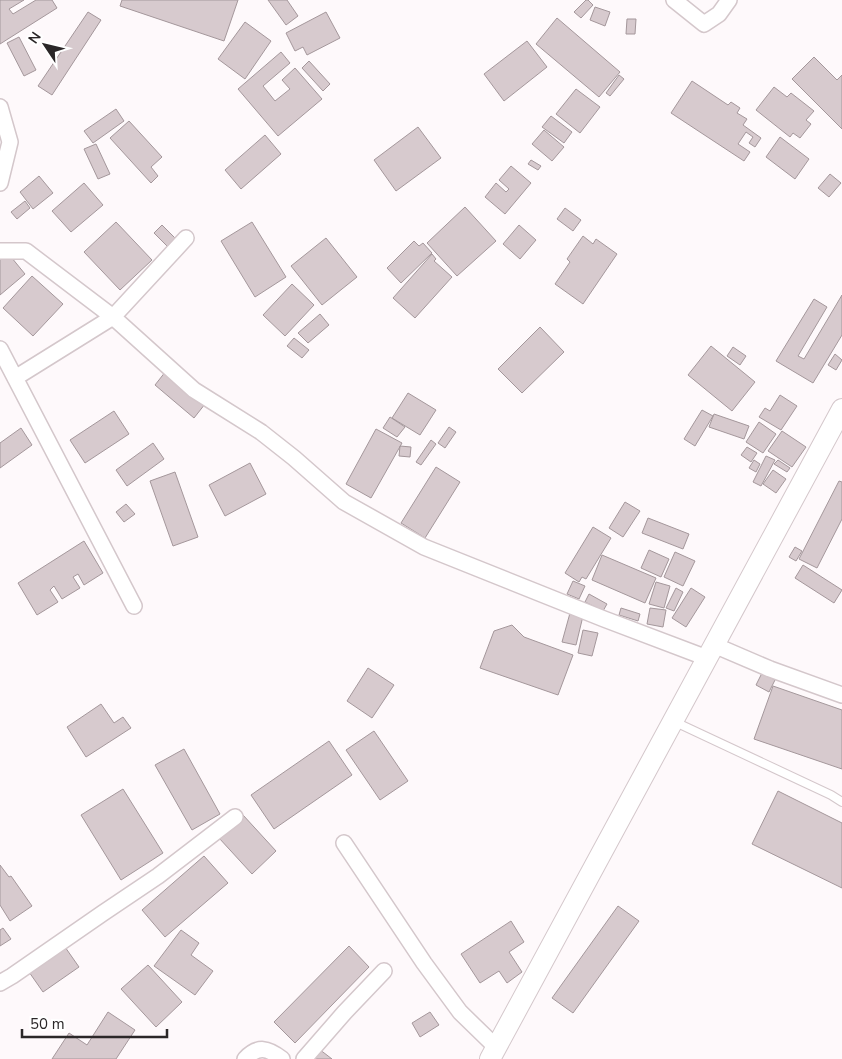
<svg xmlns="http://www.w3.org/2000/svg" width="842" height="1059" viewBox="0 0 842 1059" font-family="'Nunito Sans',sans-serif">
	<rect width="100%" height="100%" fill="#fef9fb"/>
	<path fill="#d7cace" stroke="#a4979b" d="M0,0H24L9,9L13,14L36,0H52L57,8L0,44Z
		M122,0H238L224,41L120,6Z
		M268,0H287L298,16L286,25Z
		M586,0H588L593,5L581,18L574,12Z
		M595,7L610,12L605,26L590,20Z
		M88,12L101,20L52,95L38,86Z
		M326,12L340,38L307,55L303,47L295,51L286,33Z
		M557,18L620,72L599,97L536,44Z
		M627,19H636L635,34H626Z
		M245,22L271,41L245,79L218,59Z
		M19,37L36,70L24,76L7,43Z
		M527,41L547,67L504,101L484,74Z
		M281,52L290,63L263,86L275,101L290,89L282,80L295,68L322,99L278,136L238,89Z
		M814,57L837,80L842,75V129L792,79Z
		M309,61L330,84L323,91L302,68Z
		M619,75L624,79L610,96L606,93Z
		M692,81L728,105L731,102L740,108L737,113L747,119L743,125L761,138L755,147L749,143L753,137L746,132L738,144L750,152L744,161L671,113Z
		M774,87L787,97L791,93L814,111L806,120L811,124L800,138L793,133L790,137L756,110Z
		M576,89L600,107L580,133L556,114Z
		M116,109L124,121L93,143L84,131Z
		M551,116L572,132L564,143L542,127Z
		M129,121L162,157L151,167L158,176L151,183L110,138Z
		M418,127L441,158L396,191L374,160Z
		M544,130L564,147L552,161L532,144Z
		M265,135L281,154L241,189L225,170Z
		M780,137L809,159L795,179L766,157Z
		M96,144L110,174L98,179L84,149Z
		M531,160L541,166L538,170L528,164Z
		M511,166L531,183L505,214L485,197L496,183L506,192L509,189L499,180Z
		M830,174L841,183L829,197L818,188Z
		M39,176L53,193L33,209L20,192Z
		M84,183L103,205L71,232L52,211Z
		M25,201L30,208L17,219L11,212Z
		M465,207L496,241L457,276L427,243Z
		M565,208L581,220L573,231L557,219Z
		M116,222L152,260L120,290L84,252Z
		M252,222L286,277L255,297L221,241Z
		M162,225L176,239L168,247L154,233Z
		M519,225L536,240L520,259L503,244Z
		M583,236L593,244L596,239L617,254L583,304L555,284L570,262L567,259Z
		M326,238L357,277L322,305L291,266Z
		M414,241L419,246L423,243L432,253L401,283L387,268Z
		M7,252L25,274L0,295V258Z
		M432,254L436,259L434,261L452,277L415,318L393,298Z
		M32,276L63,304L33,336L3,308Z
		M292,284L314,305L285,336L263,315Z
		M842,295V335L813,383L776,361L814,299L827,307L798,356L804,359Z
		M320,314L329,325L308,343L298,333Z
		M540,327L564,352L522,393L498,369Z
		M294,338L309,350L302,358L287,346Z
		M711,346L755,382L732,411L688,375Z
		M733,347L746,356L740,365L727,356Z
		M835,354L842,360L836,370L828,365Z
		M166,371L205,404L194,418L155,385Z
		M408,393L436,410L420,435L392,418Z
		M780,395L797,406L781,430L759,417L765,408L770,411Z
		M702,410L713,416L695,446L684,439Z
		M114,411L129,434L85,463L70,440Z
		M714,414L749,426L744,439L709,427Z
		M390,417L405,427L397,437L383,428Z
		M759,422L776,434L763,453L746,442Z
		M449,427L456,432L445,448L438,443Z
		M21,428L32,445L0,468V443Z
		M376,429L402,443L371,498L346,484Z
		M782,431L806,447L792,467L768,451Z
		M431,440L436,444L421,465L416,462Z
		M153,443L164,459L127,486L116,470Z
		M400,446L411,447L410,457L399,456Z
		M747,447L757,453L751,462L741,455Z
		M766,456L775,460L761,486L753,482Z
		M754,460L760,464L756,472L749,468Z
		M778,460L790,468L787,472L774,464Z
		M250,463L266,494L225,516L209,485Z
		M436,467L460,482L425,538L401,523Z
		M773,470L786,479L776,493L763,484Z
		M175,472L198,537L173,546L150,481Z
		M839,481L842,482V519L817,568L799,559Z
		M625,502L640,511L623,537L609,528Z
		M126,504L135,514L124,522L116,512Z
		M648,518L689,534L683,549L642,533Z
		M593,527L611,538L586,579L582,577L579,582L565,573Z
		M84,541L103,573L84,585L78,574L73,577L80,588L62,599L54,586L50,590L58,602L37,615L18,583Z
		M795,547L802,551L796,561L789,557Z
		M649,550L669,559L661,577L641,568Z
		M675,552L695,561L683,586L664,577Z
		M602,555L656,578L645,603L592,580Z
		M803,565L842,590L834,603L795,578Z
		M573,581L585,586L579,599L567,594Z
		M656,582L670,586L664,608L649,604Z
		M676,588L683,592L674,611L666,608Z
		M691,588L705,597L686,627L672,618Z
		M589,594L607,604L603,611L585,602Z
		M621,608L640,614L638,621L619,615Z
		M650,608L666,610L663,627L647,624Z
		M570,613L583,616L576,645L562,642Z
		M512,625L524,637L573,655L558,695L480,668L494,631Z
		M583,630L598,633L592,656L578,653Z
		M368,668L394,685L372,718L347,701Z
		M762,673L775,680L769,692L756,685Z
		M773,686L842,710V769L754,739Z
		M101,704L114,723L123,717L131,728L86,757L67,727Z
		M374,731L408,781L380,800L346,750Z
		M329,741L352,775L274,829L251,795Z
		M184,749L220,814L192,830L155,765Z
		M123,789L163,853L121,880L81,815Z
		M778,791L842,823V888L752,844Z
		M243,815L276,851L252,874L219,838Z
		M204,856L228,883L165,937L142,910Z
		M0,865L9,877L11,876L32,906L10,921L0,905Z
		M618,906L639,921L573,1013L552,998Z
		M511,921L524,942L509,952L522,972L507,983L499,971L480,983L461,954Z
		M3,928L11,939L0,946V930Z
		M181,930L199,943L191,955L213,971L195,995L154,966Z
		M349,946L369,967L295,1043L274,1022Z
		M65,947L79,967L43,992L29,972Z
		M148,965L182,1002L156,1027L121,989Z
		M108,1012L135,1030L116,1059H52L69,1033L87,1045Z
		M430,1012L439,1025L420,1037L412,1023Z
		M319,1049L332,1059H311Z"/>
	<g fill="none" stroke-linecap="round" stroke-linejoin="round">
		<g stroke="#d4c7cb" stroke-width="10">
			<path id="service" d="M673,721L831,795L842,802"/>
		</g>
		<g stroke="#d4c7cb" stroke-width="18">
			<path id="minor" d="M674,0L704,24L719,14L729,0
				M0,107L10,142L0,183
				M0,251H26L113,317L194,390L261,432L294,458L344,502L424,547L604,619L707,658
				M0,349L134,606
				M15,378L113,317L186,238
				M714,645L770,669L842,695
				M344,843L424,963L460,1012L497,1048
				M0,983L12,976L103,913L158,876L235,817
				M245,1059C258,1045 268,1048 282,1059
				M304,1059L344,1013L384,971"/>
		</g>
		<g stroke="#d4c7cb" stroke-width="22">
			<path id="tertiary" d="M490,1059L842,409"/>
		</g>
		<use href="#service" stroke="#fff" stroke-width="8"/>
		<use href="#minor" stroke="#fff" stroke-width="15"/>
		<use href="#tertiary" stroke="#fff" stroke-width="20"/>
	</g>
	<g transform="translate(45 45) rotate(305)" stroke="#ffffff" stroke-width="4" paint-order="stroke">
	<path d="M0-4L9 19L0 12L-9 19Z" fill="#2b2728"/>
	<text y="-8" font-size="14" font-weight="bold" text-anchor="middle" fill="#2b2728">N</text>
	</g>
	<path d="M22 1029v8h145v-8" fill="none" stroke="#2b2728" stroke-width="2.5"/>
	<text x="30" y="1029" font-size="15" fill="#2b2728" stroke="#ffffff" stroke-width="4" paint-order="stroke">50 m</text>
</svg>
